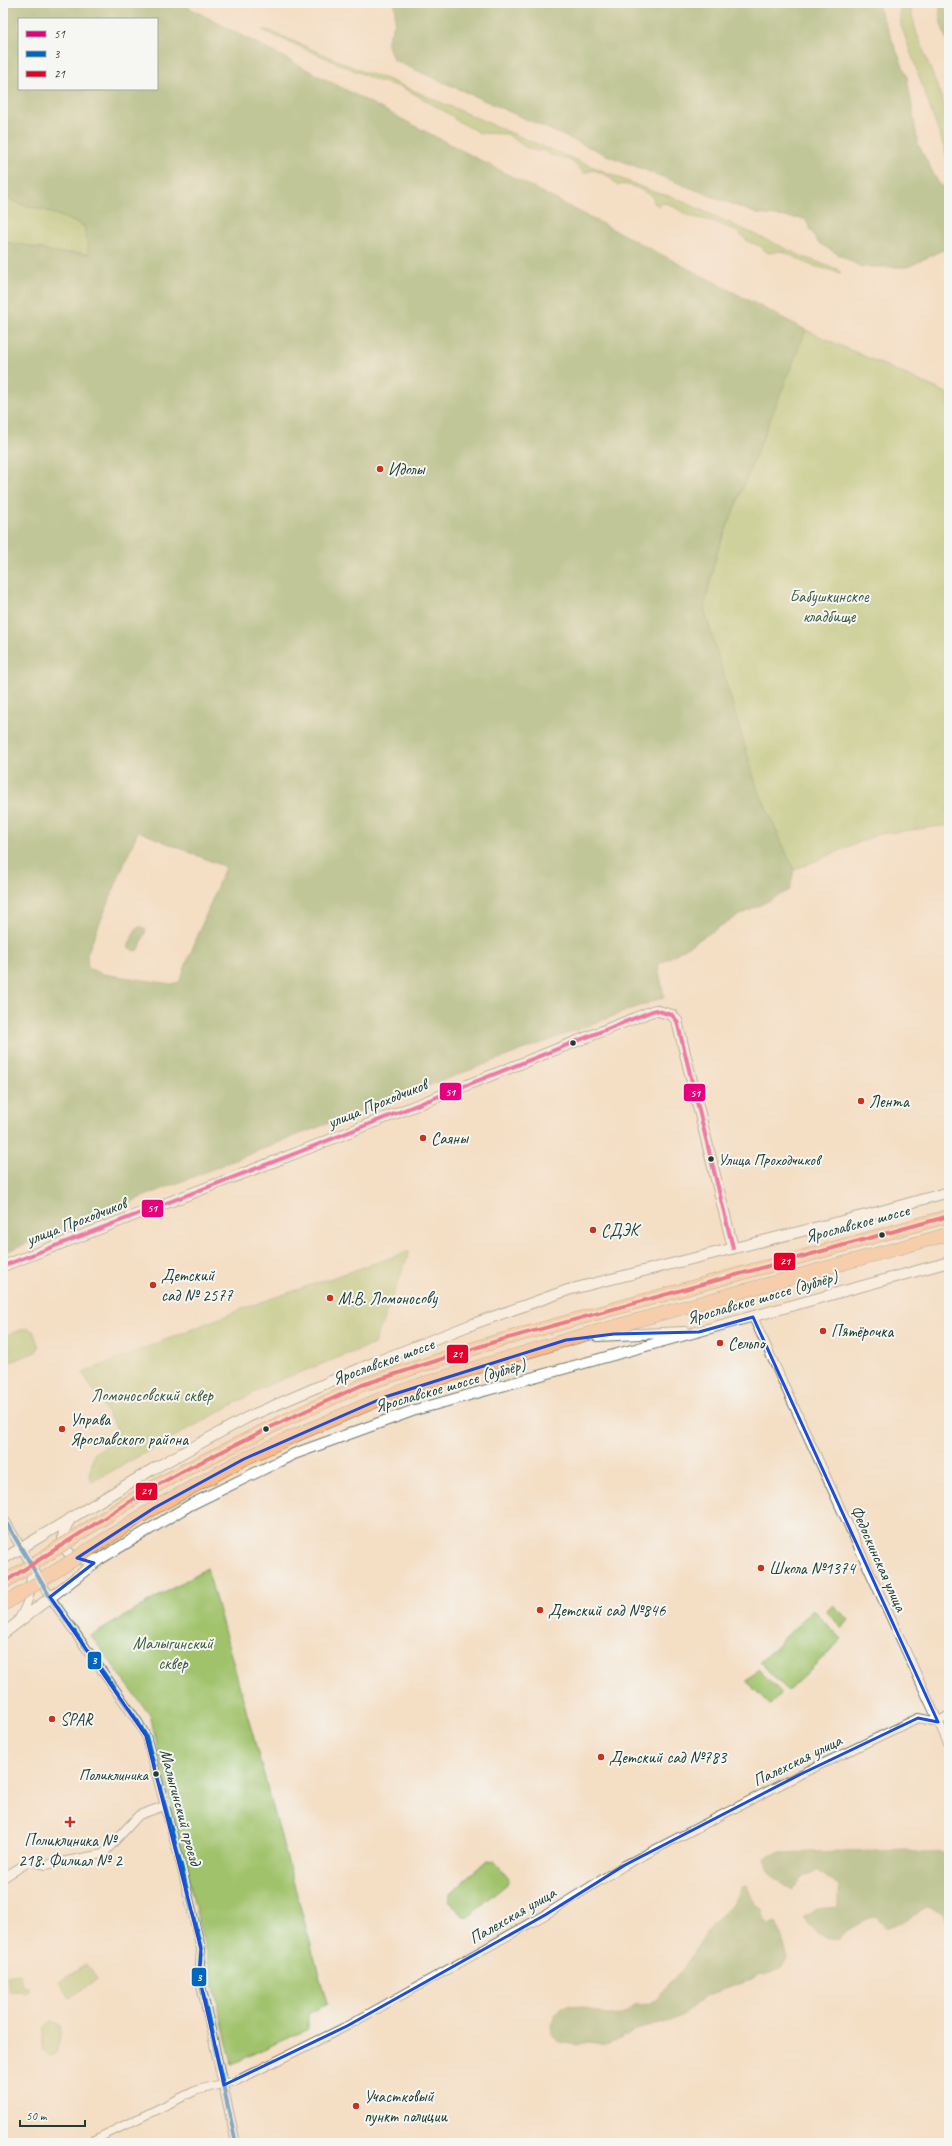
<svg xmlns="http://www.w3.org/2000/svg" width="952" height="2146" viewBox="0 0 952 2146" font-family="Caveat,sans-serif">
	<rect width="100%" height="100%" fill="#f6f6f2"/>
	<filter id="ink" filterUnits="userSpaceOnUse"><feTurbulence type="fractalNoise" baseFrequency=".025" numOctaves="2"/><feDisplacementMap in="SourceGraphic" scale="8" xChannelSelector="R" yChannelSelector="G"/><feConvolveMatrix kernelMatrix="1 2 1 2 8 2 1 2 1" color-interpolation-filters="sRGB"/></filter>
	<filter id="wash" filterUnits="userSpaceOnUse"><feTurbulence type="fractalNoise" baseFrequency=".012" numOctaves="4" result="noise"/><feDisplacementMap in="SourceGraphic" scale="16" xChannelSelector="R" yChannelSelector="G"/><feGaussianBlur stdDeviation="0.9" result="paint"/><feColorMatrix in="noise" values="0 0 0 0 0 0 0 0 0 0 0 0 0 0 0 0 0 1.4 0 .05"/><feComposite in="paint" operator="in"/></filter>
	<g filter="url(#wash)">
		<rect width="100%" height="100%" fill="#f4dec4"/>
		<path fill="#a0c26b" stroke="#608050" d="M899,3H909L916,31L948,115L949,162L901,25Z
			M262,30H268L364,72L387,79L530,141L654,192L673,197L806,258L837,269L841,273L810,265L782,251L768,253L760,246L749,242L736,231L712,221L689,216L669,204L663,203L659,206L654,203L653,198C642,189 630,183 617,185L610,177L594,170L584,173L571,161L550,155L543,150L537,151L525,147L507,134L480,133L454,119V117L413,93L401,87L378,81Z
			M3,195L16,203L47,211L84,226L89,254L75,252L58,253L30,246L3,242Z
			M806,330L949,394V825L879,834L794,870L757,787L704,609L717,553Z
			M410,1251L374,1344L270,1384L92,1482L89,1476L94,1453L115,1441L118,1431L83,1373L247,1307Z
			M27,1328L33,1331L39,1347L36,1352L3,1365V1336Z
			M207,1568L327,2004L308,2014V2029L232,2064L150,1715L91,1636Z
			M833,1605L849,1620L842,1628L826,1612Z
			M813,1610L842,1639L788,1691L760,1662Z
			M758,1669L782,1693L770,1705L746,1681Z
			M488,1860L494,1861L509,1878L507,1884L468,1916H463L449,1901V1895Z
			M87,1964L97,1980L69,1998L59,1982Z
			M20,1974L22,1986L28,1987V1992L25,1994L20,1991L9,1992L7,1976Z
			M51,2022L61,2026L58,2051L55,2055L49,2056L42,2050L44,2027Z"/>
		<path fill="#80a85f" stroke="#50724a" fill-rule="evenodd" d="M3,3H186V6L214,21L806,330L717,552L704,609L757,787L794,870L790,890L729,921L658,965L664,997L295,1136L3,1253V242L30,246L58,253L89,254L84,226L47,211L16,203L3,195ZM19,19H157V89H19ZM138,831L225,867L179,982L172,984L103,974L88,968L87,954Z
			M395,3H877L907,76L918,144L939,184L949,189V247L908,267H861L818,243L805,219L757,214L609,156L393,60L387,42L395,22Z
			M939,3H949V47L941,24Z
			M141,926L146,930L139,950L134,951L128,947L135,930Z
			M907,1849L921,1853L949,1852V1931L943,1913L927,1908L904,1921L886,1928L877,1918L872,1917L848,1930L839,1939C822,1941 813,1931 804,1918L816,1909L838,1907V1886L817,1870L801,1879L793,1890C775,1881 770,1878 765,1858L776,1853Z
			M747,1886L755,1904L762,1909L763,1918L768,1925L777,1922L788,1958L781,1969L764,1975L760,1974L746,1982L705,1996L683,2015L671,2021L633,2031L615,2042L605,2045L590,2042L576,2045L563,2043L558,2041L552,2034L551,2025C554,2019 556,2011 561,2007C571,1997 604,2018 621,2015C625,2014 632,2007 635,2004L637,2005L648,2004L658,1999L668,1984L681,1972L711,1925L731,1906L742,1887Z"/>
	</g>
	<g filter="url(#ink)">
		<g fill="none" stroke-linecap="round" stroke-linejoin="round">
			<g stroke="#6a7566" stroke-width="10">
				<path id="minor" d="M753,1317L949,1745
					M3,1517L50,1597L138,1722L146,1736L181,1865L201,1949L199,1976L236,2143
					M18,1620C30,1602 33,1586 29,1565
					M3,1878L30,1861L45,1865L103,1854L139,1815L164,1806
					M88,2143L197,2090L236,2081L347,2026L545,1915L625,1865L801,1774L918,1718L938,1722L949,1715"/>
			</g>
			<g stroke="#6a7566" stroke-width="12">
				<path id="tertiary" d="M3,1266L299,1152L655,1010L672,1015L677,1021L733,1248
					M597,1336L685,1332
					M71,1518C52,1545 69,1564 100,1559
					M3,1559L153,1469L248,1417L373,1363L473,1324L568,1290L874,1213L949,1192
					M3,1634L100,1559L190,1505L294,1454L415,1410L949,1262"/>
			</g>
			<g stroke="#6a7566" stroke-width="14">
				<path id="primary" d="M279,1423L362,1385L494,1342L949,1216
					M287,1439L385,1397L419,1385L566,1340L949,1234"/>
			</g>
			<use href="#minor" stroke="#fff" stroke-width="8"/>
			<use href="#tertiary" stroke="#fff" stroke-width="10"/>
			<use href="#primary" stroke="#fabb8c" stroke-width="13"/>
			<g stroke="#6a7566" stroke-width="14" stroke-linecap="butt">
				<path id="primary-bridge" d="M3,1583L143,1493L185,1470L279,1423
					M3,1605L154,1508L244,1459L287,1439"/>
			</g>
			<use href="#primary-bridge" stroke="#fabb8c" stroke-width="13"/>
			<g stroke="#f6f6f2" stroke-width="7">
				<path id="bus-1" d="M3,1266L299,1152L655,1010L672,1015L677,1021L733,1248"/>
			</g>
			<g stroke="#f6f6f2" stroke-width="7">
				<path id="bus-2" d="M3,1517L50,1597L138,1722L146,1736L181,1865L201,1949L199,1976L236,2143"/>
			</g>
			<g stroke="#f6f6f2" stroke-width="7">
				<path id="bus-3" d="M3,1583L143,1493L185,1470L279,1423L362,1385L494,1342L949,1216"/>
			</g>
			<use href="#bus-1" stroke="#e5007d" stroke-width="4"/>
			<use href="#bus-2" stroke="#0065bd" stroke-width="4"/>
			<use href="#bus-3" stroke="#e4002b" stroke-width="4"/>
		</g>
	</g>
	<path d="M0 0H952V2146H0ZM753,1317L938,1722L918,1718L801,1774L625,1865L545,1915L347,2026L224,2085L199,1976L201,1949L146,1736L50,1597L94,1563L77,1558L154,1508L244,1459L385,1397L566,1340L614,1334L699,1332Z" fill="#f4dec4" fill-opacity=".55" fill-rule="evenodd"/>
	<path fill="none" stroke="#1d4ed8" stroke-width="3" stroke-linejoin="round" d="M753,1317L938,1722L918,1718L801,1774L625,1865L545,1915L347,2026L224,2085L199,1976L201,1949L146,1736L50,1597L94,1563L77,1558L154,1508L244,1459L385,1397L566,1340L614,1334L699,1332Z"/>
	<g fill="#c8321e" stroke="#f6f6f2" stroke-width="1.5">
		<circle cx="380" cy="469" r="4"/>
		<circle cx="861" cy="1101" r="4"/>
		<circle cx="423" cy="1138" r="4"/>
		<circle cx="593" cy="1230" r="4"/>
		<circle cx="153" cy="1285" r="4"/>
		<circle cx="330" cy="1298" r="4"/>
		<circle cx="823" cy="1331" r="4"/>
		<circle cx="720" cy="1343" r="4"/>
		<circle cx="62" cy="1429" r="4"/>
		<circle cx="761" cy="1568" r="4"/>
		<circle cx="540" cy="1610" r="4"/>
		<circle cx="52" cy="1719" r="4"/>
		<circle cx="601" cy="1757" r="4"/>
		<path d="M68 1816h4v4h4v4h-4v4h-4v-4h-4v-4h4z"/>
		<circle cx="356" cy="2106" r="4"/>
	</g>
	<g fill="#1f3d34" stroke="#f6f6f2" stroke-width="1.5">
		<circle cx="573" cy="1043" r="3.5"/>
		<circle cx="711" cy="1159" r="3.5"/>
		<circle cx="882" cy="1235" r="3.5"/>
		<circle cx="266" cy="1429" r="3.5"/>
		<circle cx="156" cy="1774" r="3.5"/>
	</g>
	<g text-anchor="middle" stroke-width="4" stroke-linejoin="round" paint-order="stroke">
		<g font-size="16" fill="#1f3d34" stroke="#f6f6f2" text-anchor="start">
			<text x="718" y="1165">Улица Проходчиков</text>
			<text x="148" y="1780" text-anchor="end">Поликлиника</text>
		</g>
		<g font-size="17" fill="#1f3d34" stroke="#f6f6f2" text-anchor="start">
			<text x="388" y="475">Идолы</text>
			<text x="869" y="1107">Лента</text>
			<text x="431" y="1144">Саяны</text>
			<text x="601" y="1236">СДЭК</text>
			<text x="161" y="1281">Детский<tspan x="161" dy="20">сад № 2577</tspan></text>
			<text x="338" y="1304">М.В. Ломоносову</text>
			<text x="831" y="1337">Пятёрочка</text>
			<text x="728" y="1349">Сельпо</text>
			<text x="70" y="1425">Управа<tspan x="70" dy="20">Ярославского района</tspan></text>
			<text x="769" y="1574">Школа №1374</text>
			<text x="548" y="1616">Детский сад №846</text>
			<text x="60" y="1725">SPAR</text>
			<text x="609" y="1763">Детский сад №783</text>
			<text x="70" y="1846" text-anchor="middle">Поликлиника №<tspan x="70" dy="20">218. Филиал № 2</tspan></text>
			<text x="364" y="2102">Участковый<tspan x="364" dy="20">пункт полиции</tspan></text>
		</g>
		<g font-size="17" fill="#3f5e42" stroke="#f6f6f2">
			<text x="829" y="602">Бабушкинское<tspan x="829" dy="20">кладбище</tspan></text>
			<text x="152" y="1401">Ломоносовский сквер</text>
			<text x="173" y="1649">Малыгинский<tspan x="173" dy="20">сквер</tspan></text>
		</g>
		<g font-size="17" fill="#1f3d34" stroke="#f6f6f2">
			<text transform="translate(377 1103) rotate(-22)" y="6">улица Проходчиков</text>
			<text transform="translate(76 1221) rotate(-21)" y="6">улица Проходчиков</text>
			<text transform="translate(857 1223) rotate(-15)" y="6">Ярославское шоссе</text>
			<text transform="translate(762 1297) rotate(-16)" y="6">Ярославское шоссе (дублёр)</text>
			<text transform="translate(383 1361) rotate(-20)" y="6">Ярославское шоссе</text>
			<text transform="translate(450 1385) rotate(-16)" y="6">Ярославское шоссе (дублёр)</text>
			<text transform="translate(879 1558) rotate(66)" y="6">Федоскинская улица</text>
			<text transform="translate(797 1760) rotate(-26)" y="6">Палехская улица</text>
			<text transform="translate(181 1807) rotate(75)" y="6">Малыгинский проезд</text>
			<text transform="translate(512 1915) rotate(-30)" y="6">Палехская улица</text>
		</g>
	</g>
	<g stroke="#f6f6f2" stroke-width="1.5">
		<rect x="439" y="1082" width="23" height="19" rx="4" fill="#e5007d"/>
		<rect x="683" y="1083" width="23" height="19" rx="4" fill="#e5007d"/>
		<rect x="141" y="1199" width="23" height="19" rx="4" fill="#e5007d"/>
		<rect x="773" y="1252" width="23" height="19" rx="4" fill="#e4002b"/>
		<rect x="446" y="1344" width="23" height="20" rx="4" fill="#e4002b"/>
		<rect x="135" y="1482" width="23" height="19" rx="4" fill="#e4002b"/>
		<rect x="87" y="1651" width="15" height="19" rx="4" fill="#0065bd"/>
		<rect x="191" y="1967" width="16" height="20" rx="4" fill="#0065bd"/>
	</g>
	<g font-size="11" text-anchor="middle" font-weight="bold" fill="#fff">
		<text x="450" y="1096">51</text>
		<text x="695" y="1097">51</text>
		<text x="152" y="1212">51</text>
		<text x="785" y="1265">21</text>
		<text x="457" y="1358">21</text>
		<text x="146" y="1495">21</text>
		<text x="94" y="1664">3</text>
		<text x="199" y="1981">3</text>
	</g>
	<rect width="952" height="2146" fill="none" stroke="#f6f6f2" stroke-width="16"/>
	<rect x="18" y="18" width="140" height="72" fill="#f6f6f2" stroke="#a0aca6"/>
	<rect x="26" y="31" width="20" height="6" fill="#e5007d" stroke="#a0aca6"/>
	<text x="54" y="38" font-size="12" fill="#1f3d34">51</text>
	<rect x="26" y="51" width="20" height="6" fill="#0065bd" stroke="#a0aca6"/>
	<text x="54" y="58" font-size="12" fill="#1f3d34">3</text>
	<rect x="26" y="71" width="20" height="6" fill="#e4002b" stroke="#a0aca6"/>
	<text x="54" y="78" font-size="12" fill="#1f3d34">21</text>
	<path d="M20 2120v6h65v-6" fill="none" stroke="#1f3d34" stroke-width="2"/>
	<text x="26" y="2120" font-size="12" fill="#1f3d34" stroke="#f6f6f2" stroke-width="3" paint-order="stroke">50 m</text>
</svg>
